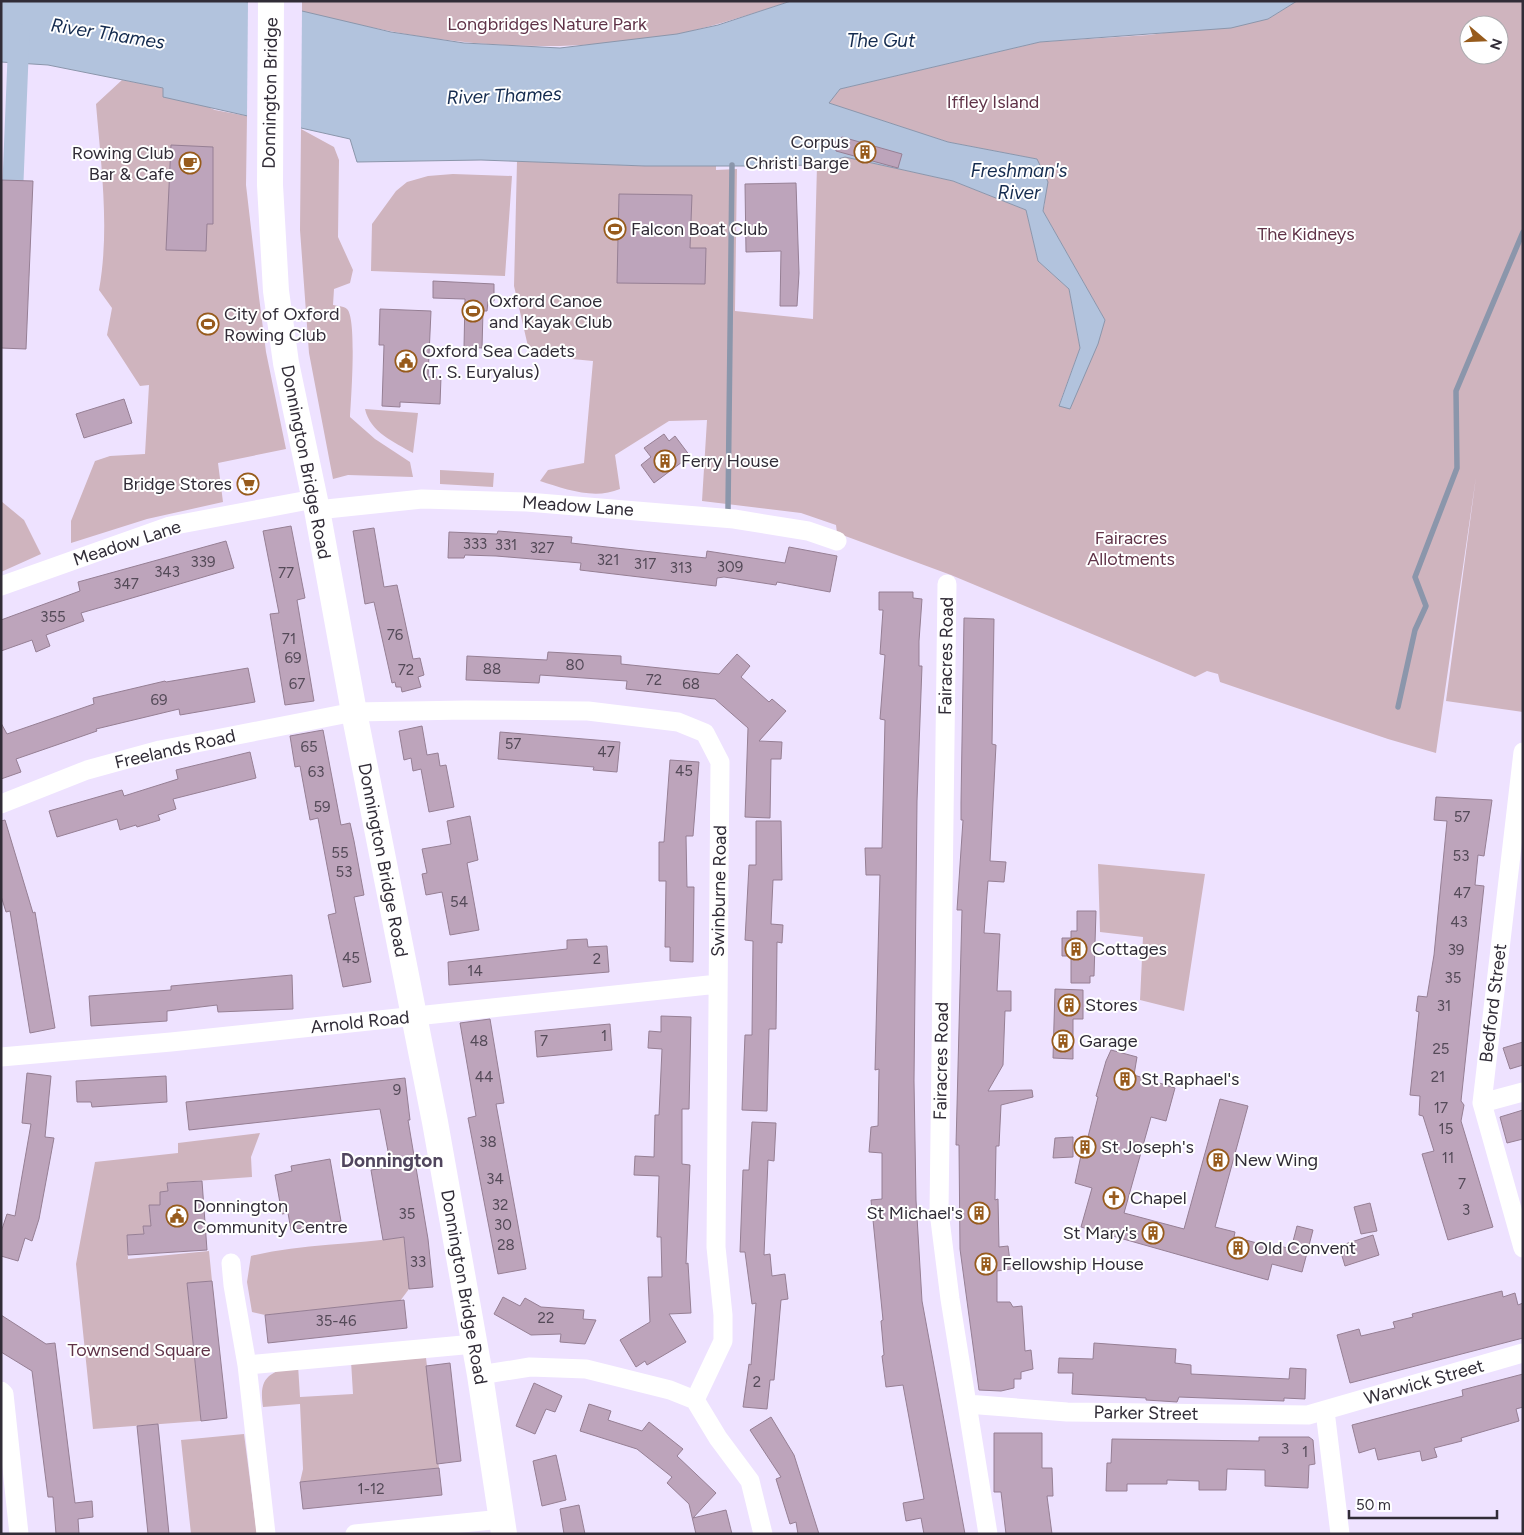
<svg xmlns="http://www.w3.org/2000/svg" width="1524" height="1535" viewBox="0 0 1524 1535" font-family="Figtree,sans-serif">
	<rect width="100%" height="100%" fill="#eee2ff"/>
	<path fill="#cfb4be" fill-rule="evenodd" d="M302,1H791C754,13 717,26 678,34C572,53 470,49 365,26C344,22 322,18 302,11Z
		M1297,1H1523V712L1446,701L1476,477L1436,753L1388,739L1220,682L1218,674L1207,671L1195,677L951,575L837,533L836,525L801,513L702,501L707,420L669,421L615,455L620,489C594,500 565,489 540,481L548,470L584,463L593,361L530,355L514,286L517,161L645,166L716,165V170L737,169L735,311L813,319L817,165L845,157L953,181L1026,210L1038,261L1069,289L1080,348L1059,405L1070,408L1105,320L1043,211L1045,202L1037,159L948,142L828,103L840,89L1040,42L1149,35L1268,19ZM1469,25H1499V55H1469Z
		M122,80L164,88L215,110L247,116L246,185L259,297L266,352L286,449L218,463L223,502L147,519L71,543V521L95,461L110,456L145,454L149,385L140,386L107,335L112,308L99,290C110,229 101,165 96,104Z
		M301,129L334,147L339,160L338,237L353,270L350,283L334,289L333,305C337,306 344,306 347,309C357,318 351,400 350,417L375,439L410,462L413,477L348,475L333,479L309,353L300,230Z
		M453,174L512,176L505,276L371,271L372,224L396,191L407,182L428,176Z
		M365,409L418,413L413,453C394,442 370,432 365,409Z
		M440,470L494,473L493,487L440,484Z
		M1,501L24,520L41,554L1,572Z
		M1098,864L1205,874L1184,1011L1140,1000L1143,937L1100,932Z
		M260,1133L251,1157L252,1177L167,1183L168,1191L160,1192V1205L149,1206L151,1226H143L144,1234L127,1235L128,1259L209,1251L212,1281L187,1284L201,1421L93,1429L76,1264L95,1162L178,1153V1143Z
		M404,1237L409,1289L400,1301L265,1315L252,1312L247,1282L251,1256C300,1244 353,1245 404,1237Z
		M426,1358L439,1468L300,1482L303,1469L300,1404L263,1407C258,1375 271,1372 298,1365L300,1397L353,1394L351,1361Z
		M244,1434L257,1534H191L181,1440Z"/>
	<path fill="#b2c3dd" stroke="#8b96ab" d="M1,1H242L302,11L391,32L464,43L560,48L677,34L718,25L791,1H1297L1268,19L1231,28L1040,42L840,89L829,103L948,142L1037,159L1048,182L1043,211L1105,320L1098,344L1070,409L1059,406L1080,348L1069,289L1038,261L1026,210L953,181L845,157L817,165L752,166H645L481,160L357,162L350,139L163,97V88L48,65L1,62Z"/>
	<path fill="#eee2ff" d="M248,1L302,9L301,130L247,119Z"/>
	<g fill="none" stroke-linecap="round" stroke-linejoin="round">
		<path stroke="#8b96ab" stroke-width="5.5" d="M728,509L732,165
			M1398,707L1415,630L1426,606L1415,577L1457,468L1456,391L1523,232"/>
		<path stroke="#b2c3dd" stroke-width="21" d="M13,181L19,34"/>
	</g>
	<path fill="#bda4bb" stroke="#967f94" d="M842,137L902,154L898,168L836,151L835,142Z
		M171,145L213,147V224H207L206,251L166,250Z
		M1,180L33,181L26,349L1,348Z
		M796,183L799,273L797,306H780L781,251L746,252L745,184Z
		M619,194L692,195L690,248H706L705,284L617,283Z
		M433,281L494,284V301H488L487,311H483L482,348L464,347L465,299L433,298Z
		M380,309L431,311L428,377H441L440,404L400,402V407L382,406L384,345H379Z
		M124,399L132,423L84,438L76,414Z
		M664,434L669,441L675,436L690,456L654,483L641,465L651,457L644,448Z
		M291,526L305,598L297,600L314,701L285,705L270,614L279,613L263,531Z
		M374,528L384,587L397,585L413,659L420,658L424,675L418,677L421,687L402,692L401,687H396L395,682L392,683L374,602L365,604L353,531Z
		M498,531L572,537L571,543L706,558L707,551L785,563L789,547L837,556L830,592L777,582L776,585L724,577L717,578L716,586L580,570L581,563L496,556L465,555L464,558H448L449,532L497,534Z
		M226,541L234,568L81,613L84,621L46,635L50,646L36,652L32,640L1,651V620L80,591L78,582Z
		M879,592H913V598L922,599L919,641V666H922L917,801L914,1081L916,1200L922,1301L965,1534H924L921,1518L906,1521L903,1503L924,1499L903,1385L886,1387L882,1356L884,1355L881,1321L883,1320L871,1200L882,1199V1153L869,1152L871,1127L878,1126L879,1069L875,1070L880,875H866L865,848H882L885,720L880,719L885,655L880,654L883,610H879Z
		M964,618L994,619L992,744L996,745L990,861L1006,862L1004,882L988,881L984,933L1000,934L997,991H1011V1011H1005L1003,1065L988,1091L1032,1090L1033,1097L1001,1105L999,1146H996L995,1200L998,1199L999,1247L1008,1246L1011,1269L997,1271V1302H1010L1013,1307L1022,1306L1025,1351L1031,1350L1033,1369L1021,1372V1379H1014V1388L1001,1391L979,1390L960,1249L959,1145H956L962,910H957L963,820H961V803Z
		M548,652L621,656V664L719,674L737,654L750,666L741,677L769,702L772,699L786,711L759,741L782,742L781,759H771L770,818L745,817L748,728L715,699L626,689L627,681L540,675L539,683L466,680L467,656L547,660Z
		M248,668L255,702L180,715L179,709L96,729L97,731L16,759L21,772L1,779V723L7,734L94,704L93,698L165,681L166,682Z
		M422,726L427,755L438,753L440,766L446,765L454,807L429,812L421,769L413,771L411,758L404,760L399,731Z
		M323,730L341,825L350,823L354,841L364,895L354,897L371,982L343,987L328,915L336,913L318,818L310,820L300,766L295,767L290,736Z
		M500,732L620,742L617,772L593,770L594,767L498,759Z
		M250,752L256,778L173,799L176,809L158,815L160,820L137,827L136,825L120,830L117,819L57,837L49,811L122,790L124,796L178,779L176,770Z
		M670,760L699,762L693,836H686L687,887H694L693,962L670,961V947H665L666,881H659V842H664Z
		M1436,797L1492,800L1484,856L1478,855L1475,885L1484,886L1461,1101L1464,1105L1461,1121L1493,1227L1448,1240L1422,1154L1434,1151L1423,1116L1419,1115L1420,1096L1410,1095L1419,1012L1416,1011L1418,996L1427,997L1434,955L1447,821L1434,820Z
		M470,816L478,860L467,863L479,930L450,935L442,892L426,895L422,874L427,873L422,849L451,844L447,821Z
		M5,820L33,913L35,912L55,1028L30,1033L10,911L6,912L1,896V821Z
		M756,821H781L782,880H773L771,924L783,925L782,943L777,942L776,1029H769L767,1111L742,1110L745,1035H752L753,941L745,940L749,865H756Z
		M1077,911H1096L1094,976H1090V983H1071V956H1062V938H1071V931H1077Z
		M587,939L588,947L607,946L609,972L449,985L448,962L567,949V940Z
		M292,975L293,1009L218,1012L217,1005L167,1011V1021L91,1026L89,996L171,990V986Z
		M1055,989L1083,990V1019H1073V1059L1053,1058Z
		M661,1016L691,1017L689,1109H682V1164L690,1165L686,1264L688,1263L691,1313L669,1314L686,1342L647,1365L645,1361L636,1367L620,1340L650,1322L648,1277H662L661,1237H657L659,1176L634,1175L635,1156L654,1157L655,1115H659L662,1049L648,1048L649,1031L661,1032Z
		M490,1019L504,1103L496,1104L526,1269L498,1274L468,1118L476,1116L460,1023Z
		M610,1024L612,1050L537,1057L535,1031Z
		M1523,1042V1065L1510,1069L1503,1048Z
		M1111,1050L1137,1057L1134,1075L1175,1088L1166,1121L1151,1117L1124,1213L1184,1229L1220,1099L1248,1106L1215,1227L1235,1232L1234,1237L1276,1248V1245L1291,1249L1297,1226L1313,1230L1302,1272L1272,1264L1268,1280L1081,1227L1092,1188L1075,1183L1085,1137H1088L1098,1097L1096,1096L1106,1061Z
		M27,1073L51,1076L45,1137L54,1138L39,1219L32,1241L25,1238L18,1261L1,1256V1232L7,1214L15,1216L31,1124L22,1123Z
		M166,1076L167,1102L92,1107L91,1102H77L76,1081Z
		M405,1078L410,1120H408L428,1239L433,1287L409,1289L404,1237L383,1240L371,1170L391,1167L380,1109L189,1130L186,1102Z
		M1523,1110V1139L1507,1143L1500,1117Z
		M752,1122L776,1123L774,1161L768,1160L764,1255L770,1254L772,1276L785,1274L788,1299L781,1300L774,1380H770L767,1409L743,1407L749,1364L751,1365L756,1303L752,1304L745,1252H740L743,1170H749Z
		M1073,1137V1157L1053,1158L1055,1138Z
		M330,1159L341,1221L291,1230L288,1213L282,1214L275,1175L292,1171L291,1166Z
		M202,1181L207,1250L128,1255L127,1235L144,1234L143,1226H151L149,1205H160V1192L168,1191L167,1183Z
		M1370,1203L1377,1231L1361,1234L1354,1207Z
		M1373,1235L1379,1255L1345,1266L1339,1246Z
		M212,1281L227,1418L201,1421L187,1283Z
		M1502,1291L1503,1297L1515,1293L1518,1305L1523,1303V1338L1350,1383L1337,1335L1359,1329L1361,1336L1395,1328L1393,1322L1413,1317L1412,1314Z
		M503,1297L520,1306L525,1298L541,1307L584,1310L583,1319L596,1320L585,1344L560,1342L561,1334L531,1335L494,1314Z
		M404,1300L407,1328L268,1343L265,1315Z
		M1,1315L46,1344L55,1343L75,1503L92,1501L93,1517L78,1519L79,1534H56L53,1497H48L32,1371L1,1352Z
		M1094,1343L1176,1349L1175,1363L1191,1365V1374L1289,1379L1290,1368L1306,1369L1305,1399L1284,1398V1401L1179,1397L1177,1402L1146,1400V1398L1072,1394L1073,1373H1058L1059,1358L1093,1359Z
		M450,1363L461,1461L437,1464L426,1366Z
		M1523,1374V1407L1516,1409L1519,1421L1461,1438L1462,1441L1434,1448L1437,1457L1422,1461L1420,1451L1378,1460L1375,1448L1359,1453L1352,1425L1463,1396L1462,1390Z
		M534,1383L562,1396L555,1412L546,1409L535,1434L516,1426Z
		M589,1404L611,1411L608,1420L642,1431L649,1422L683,1449L677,1456L716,1493L693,1518L726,1510L732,1534H696L689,1504L667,1483L672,1477L637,1449L580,1431Z
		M771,1417L794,1455L819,1534H798L796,1522L790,1524L776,1479L781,1477L750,1430Z
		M158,1424L169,1534H148L137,1426Z
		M994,1433H1042V1468H1052L1053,1496H1047L1052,1534H1006L1001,1492H994Z
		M1259,1437H1309L1313,1440L1315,1464L1309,1465L1308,1488L1265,1486V1470L1227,1469L1226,1490H1199V1481L1167,1480V1484H1127V1491H1106L1107,1463H1111L1112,1439L1259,1441Z
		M556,1455L566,1500L542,1506L533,1461Z
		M439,1468L442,1495L303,1509L300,1482Z
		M579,1505L585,1534H564L560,1509Z"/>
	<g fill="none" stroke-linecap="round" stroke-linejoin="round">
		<path stroke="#fff" stroke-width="19" d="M317,510L422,499L527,502L734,519L808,531L837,541
			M947,584L939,1212L950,1299L988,1534
			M1,586L170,526L314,499
			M1523,752L1482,1103L1523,1248
			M1,804L87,770L160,750L354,712L466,710L588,711L678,722L705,733L720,762L716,1247L723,1315V1341L695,1400
			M1,1057L171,1042L718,984
			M1482,1103L1523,1092
			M231,1263L233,1285L247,1365L266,1534
			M247,1365L474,1344
			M480,1375L530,1367L586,1369L670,1390L695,1400L718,1438L750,1481L763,1534
			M1,1391L4,1394L19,1534
			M967,1404L1067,1412L1308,1415L1523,1353
			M1325,1411L1340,1534
			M355,1534L502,1519"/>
		<path stroke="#fff" stroke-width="26" d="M271,1L270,185L276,291L286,363L317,510L354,712L435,1122L480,1375L504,1534"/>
	</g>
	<defs>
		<g id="building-ring" transform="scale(1.125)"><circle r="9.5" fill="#fff" stroke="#975b1c" stroke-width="1.5"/><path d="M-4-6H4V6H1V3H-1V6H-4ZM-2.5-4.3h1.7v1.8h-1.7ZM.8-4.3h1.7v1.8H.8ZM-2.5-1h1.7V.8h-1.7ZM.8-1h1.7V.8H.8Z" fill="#975b1c"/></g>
		<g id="cafe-ring" transform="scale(1.125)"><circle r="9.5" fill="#fff" stroke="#975b1c" stroke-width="1.5"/><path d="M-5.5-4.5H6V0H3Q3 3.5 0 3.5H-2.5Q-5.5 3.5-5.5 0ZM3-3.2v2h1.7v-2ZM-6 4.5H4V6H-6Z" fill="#975b1c"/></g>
		<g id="stadium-ring" transform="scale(1.125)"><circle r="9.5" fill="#fff" stroke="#975b1c" stroke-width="1.5"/><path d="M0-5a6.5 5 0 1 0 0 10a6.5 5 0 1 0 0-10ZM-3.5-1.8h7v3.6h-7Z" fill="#975b1c"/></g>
		<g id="civic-ring" transform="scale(1.125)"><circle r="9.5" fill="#fff" stroke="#975b1c" stroke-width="1.5"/><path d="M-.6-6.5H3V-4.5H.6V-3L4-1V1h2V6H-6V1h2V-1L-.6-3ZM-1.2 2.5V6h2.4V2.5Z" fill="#975b1c"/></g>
		<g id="supermarket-ring" transform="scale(1.125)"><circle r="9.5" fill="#fff" stroke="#975b1c" stroke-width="1.5"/><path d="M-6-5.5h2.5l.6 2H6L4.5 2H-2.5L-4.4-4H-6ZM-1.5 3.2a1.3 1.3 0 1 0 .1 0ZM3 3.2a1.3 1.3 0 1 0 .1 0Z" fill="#975b1c"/></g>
		<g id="church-ring" transform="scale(1.125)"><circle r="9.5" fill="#fff" stroke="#975b1c" stroke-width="1.5"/><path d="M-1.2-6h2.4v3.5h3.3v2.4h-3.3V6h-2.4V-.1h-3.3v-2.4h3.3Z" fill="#975b1c"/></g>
	</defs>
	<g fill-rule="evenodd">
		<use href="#building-ring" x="865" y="152"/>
		<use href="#cafe-ring" x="190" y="163"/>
		<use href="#stadium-ring" x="615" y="229"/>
		<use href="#stadium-ring" x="473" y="311"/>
		<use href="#stadium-ring" x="208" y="324"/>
		<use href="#civic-ring" x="406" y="361"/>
		<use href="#building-ring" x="665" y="461"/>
		<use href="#supermarket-ring" x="248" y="484"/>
		<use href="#building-ring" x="1076" y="949"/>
		<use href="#building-ring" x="1069" y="1005"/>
		<use href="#building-ring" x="1063" y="1041"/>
		<use href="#building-ring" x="1125" y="1079"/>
		<use href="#building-ring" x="1085" y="1147"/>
		<use href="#building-ring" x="1218" y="1160"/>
		<use href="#church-ring" x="1114" y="1198"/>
		<use href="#building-ring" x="979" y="1213"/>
		<use href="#civic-ring" x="177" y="1216"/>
		<use href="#building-ring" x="1153" y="1233"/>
		<use href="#building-ring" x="1238" y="1248"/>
		<use href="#building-ring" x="986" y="1264"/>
	</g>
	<g text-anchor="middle" stroke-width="4" stroke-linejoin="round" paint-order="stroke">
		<g font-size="15" fill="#544a58">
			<text x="475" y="549">333</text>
			<text x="506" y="550">331</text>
			<text x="542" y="553">327</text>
			<text x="608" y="565">321</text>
			<text x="203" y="567">339</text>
			<text x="645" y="569">317</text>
			<text x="730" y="572">309</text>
			<text x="681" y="573">313</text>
			<text x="167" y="577">343</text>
			<text x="286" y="578">77</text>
			<text x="126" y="589">347</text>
			<text x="53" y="622">355</text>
			<text x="395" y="640">76</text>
			<text x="289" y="644">71</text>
			<text x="293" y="663">69</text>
			<text x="575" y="670">80</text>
			<text x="492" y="674">88</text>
			<text x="406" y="675">72</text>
			<text x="654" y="685">72</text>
			<text x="297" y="689">67</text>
			<text x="691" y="689">68</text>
			<text x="159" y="705">69</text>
			<text x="513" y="749">57</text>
			<text x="309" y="752">65</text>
			<text x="606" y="757">47</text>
			<text x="684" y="776">45</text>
			<text x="316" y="777">63</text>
			<text x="322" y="812">59</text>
			<text x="1462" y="822">57</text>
			<text x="340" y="858">55</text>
			<text x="1461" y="861">53</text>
			<text x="344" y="877">53</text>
			<text x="1462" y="898">47</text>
			<text x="459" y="907">54</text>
			<text x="1459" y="927">43</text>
			<text x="1456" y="955">39</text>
			<text x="351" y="963">45</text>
			<text x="597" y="964">2</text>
			<text x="475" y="976">14</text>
			<text x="1453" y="983">35</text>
			<text x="1444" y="1011">31</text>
			<text x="604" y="1041">1</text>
			<text x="479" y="1046">48</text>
			<text x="544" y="1046">7</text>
			<text x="1441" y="1054">25</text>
			<text x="484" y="1082">44</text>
			<text x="1438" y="1082">21</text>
			<text x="397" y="1095">9</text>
			<text x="1441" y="1113">17</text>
			<text x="1446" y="1134">15</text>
			<text x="488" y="1147">38</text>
			<text x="1448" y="1163">11</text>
			<text x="495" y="1184">34</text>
			<text x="1462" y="1189">7</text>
			<text x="500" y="1210">32</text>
			<text x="1466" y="1215">3</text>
			<text x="407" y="1219">35</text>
			<text x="503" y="1230">30</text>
			<text x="506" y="1250">28</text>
			<text x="418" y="1267">33</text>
			<text x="546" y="1323">22</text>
			<text x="336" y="1326">35-46</text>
			<text x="757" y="1387">2</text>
			<text x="1285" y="1454">3</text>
			<text x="1305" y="1457">1</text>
			<text x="371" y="1494">1-12</text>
		</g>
		<g font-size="18" fill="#603348" stroke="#fff">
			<text x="547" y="30">Longbridges Nature Park</text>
			<text x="993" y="108">Iffley Island</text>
			<text x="1306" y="240">The Kidneys</text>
			<text x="1131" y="544">Fairacres<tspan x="1131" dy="21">Allotments</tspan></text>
			<text x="139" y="1356">Townsend Square</text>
		</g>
		<g font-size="18" fill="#312c37" stroke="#fff">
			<text transform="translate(270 93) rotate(-89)" y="6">Donnington Bridge</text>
			<text transform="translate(306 462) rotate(79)" y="6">Donnington Bridge Road</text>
			<text transform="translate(578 506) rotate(4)" y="6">Meadow Lane</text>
			<text transform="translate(127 543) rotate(-18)" y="6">Meadow Lane</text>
			<text transform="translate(946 656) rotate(-89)" y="6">Fairacres Road</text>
			<text transform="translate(175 749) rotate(-13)" y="6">Freelands Road</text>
			<text transform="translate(383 860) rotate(79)" y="6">Donnington Bridge Road</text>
			<text transform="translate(719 891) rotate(-89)" y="6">Swinburne Road</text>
			<text transform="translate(1493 1003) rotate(-83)" y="6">Bedford Street</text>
			<text transform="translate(360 1022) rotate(-6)" y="6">Arnold Road</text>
			<text transform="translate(941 1061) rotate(-89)" y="6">Fairacres Road</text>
			<text transform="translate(464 1287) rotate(80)" y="6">Donnington Bridge Road</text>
			<text transform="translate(1424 1382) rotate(-16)" y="6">Warwick Street</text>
			<text transform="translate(1146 1413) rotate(1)" y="6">Parker Street</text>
		</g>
		<g font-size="18" fill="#312c37" stroke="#fff" text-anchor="start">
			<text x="849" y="148" text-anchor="end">Corpus<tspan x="849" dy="21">Christi Barge</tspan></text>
			<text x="174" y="159" text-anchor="end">Rowing Club<tspan x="174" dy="21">Bar &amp; Cafe</tspan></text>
			<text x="631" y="235">Falcon Boat Club</text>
			<text x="489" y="307">Oxford Canoe<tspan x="489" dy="21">and Kayak Club</tspan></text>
			<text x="224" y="320">City of Oxford<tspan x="224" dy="21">Rowing Club</tspan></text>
			<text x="422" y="357">Oxford Sea Cadets<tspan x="422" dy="21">(T. S. Euryalus)</tspan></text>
			<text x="681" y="467">Ferry House</text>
			<text x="232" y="490" text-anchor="end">Bridge Stores</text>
			<text x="1092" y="955">Cottages</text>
			<text x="1085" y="1011">Stores</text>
			<text x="1079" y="1047">Garage</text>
			<text x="1141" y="1085">St Raphael's</text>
			<text x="1101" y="1153">St Joseph's</text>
			<text x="1234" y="1166">New Wing</text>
			<text x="1130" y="1204">Chapel</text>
			<text x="193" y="1212">Donnington<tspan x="193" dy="21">Community Centre</tspan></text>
			<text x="963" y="1219" text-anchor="end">St Michael's</text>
			<text x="1137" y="1239" text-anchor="end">St Mary's</text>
			<text x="1254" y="1254">Old Convent</text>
			<text x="1002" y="1270">Fellowship House</text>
		</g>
		<g font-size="19" font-style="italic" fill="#142b4f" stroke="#fff">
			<text transform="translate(108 33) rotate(9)" y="7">River Thames</text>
			<text x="881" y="47">The Gut</text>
			<text transform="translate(504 95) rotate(-2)" y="7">River Thames</text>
			<text x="1019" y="177">Freshman's<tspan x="1019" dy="22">River</tspan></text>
		</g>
		<g font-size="19" font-weight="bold" fill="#50455d" stroke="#fff">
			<text x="392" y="1167">Donnington</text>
		</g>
	</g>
	<rect width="1524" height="1535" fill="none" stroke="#312c37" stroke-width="5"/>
	<g transform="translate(1484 40) rotate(109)"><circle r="24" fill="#ffffff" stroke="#adabaf"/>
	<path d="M0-4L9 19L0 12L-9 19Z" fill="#975b1c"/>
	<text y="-8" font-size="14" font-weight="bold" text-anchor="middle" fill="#312c37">N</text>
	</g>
	<path d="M1349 1510v8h148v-8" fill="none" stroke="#312c37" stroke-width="2.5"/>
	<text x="1356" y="1510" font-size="15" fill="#312c37" stroke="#ffffff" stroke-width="4" paint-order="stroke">50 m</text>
</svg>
